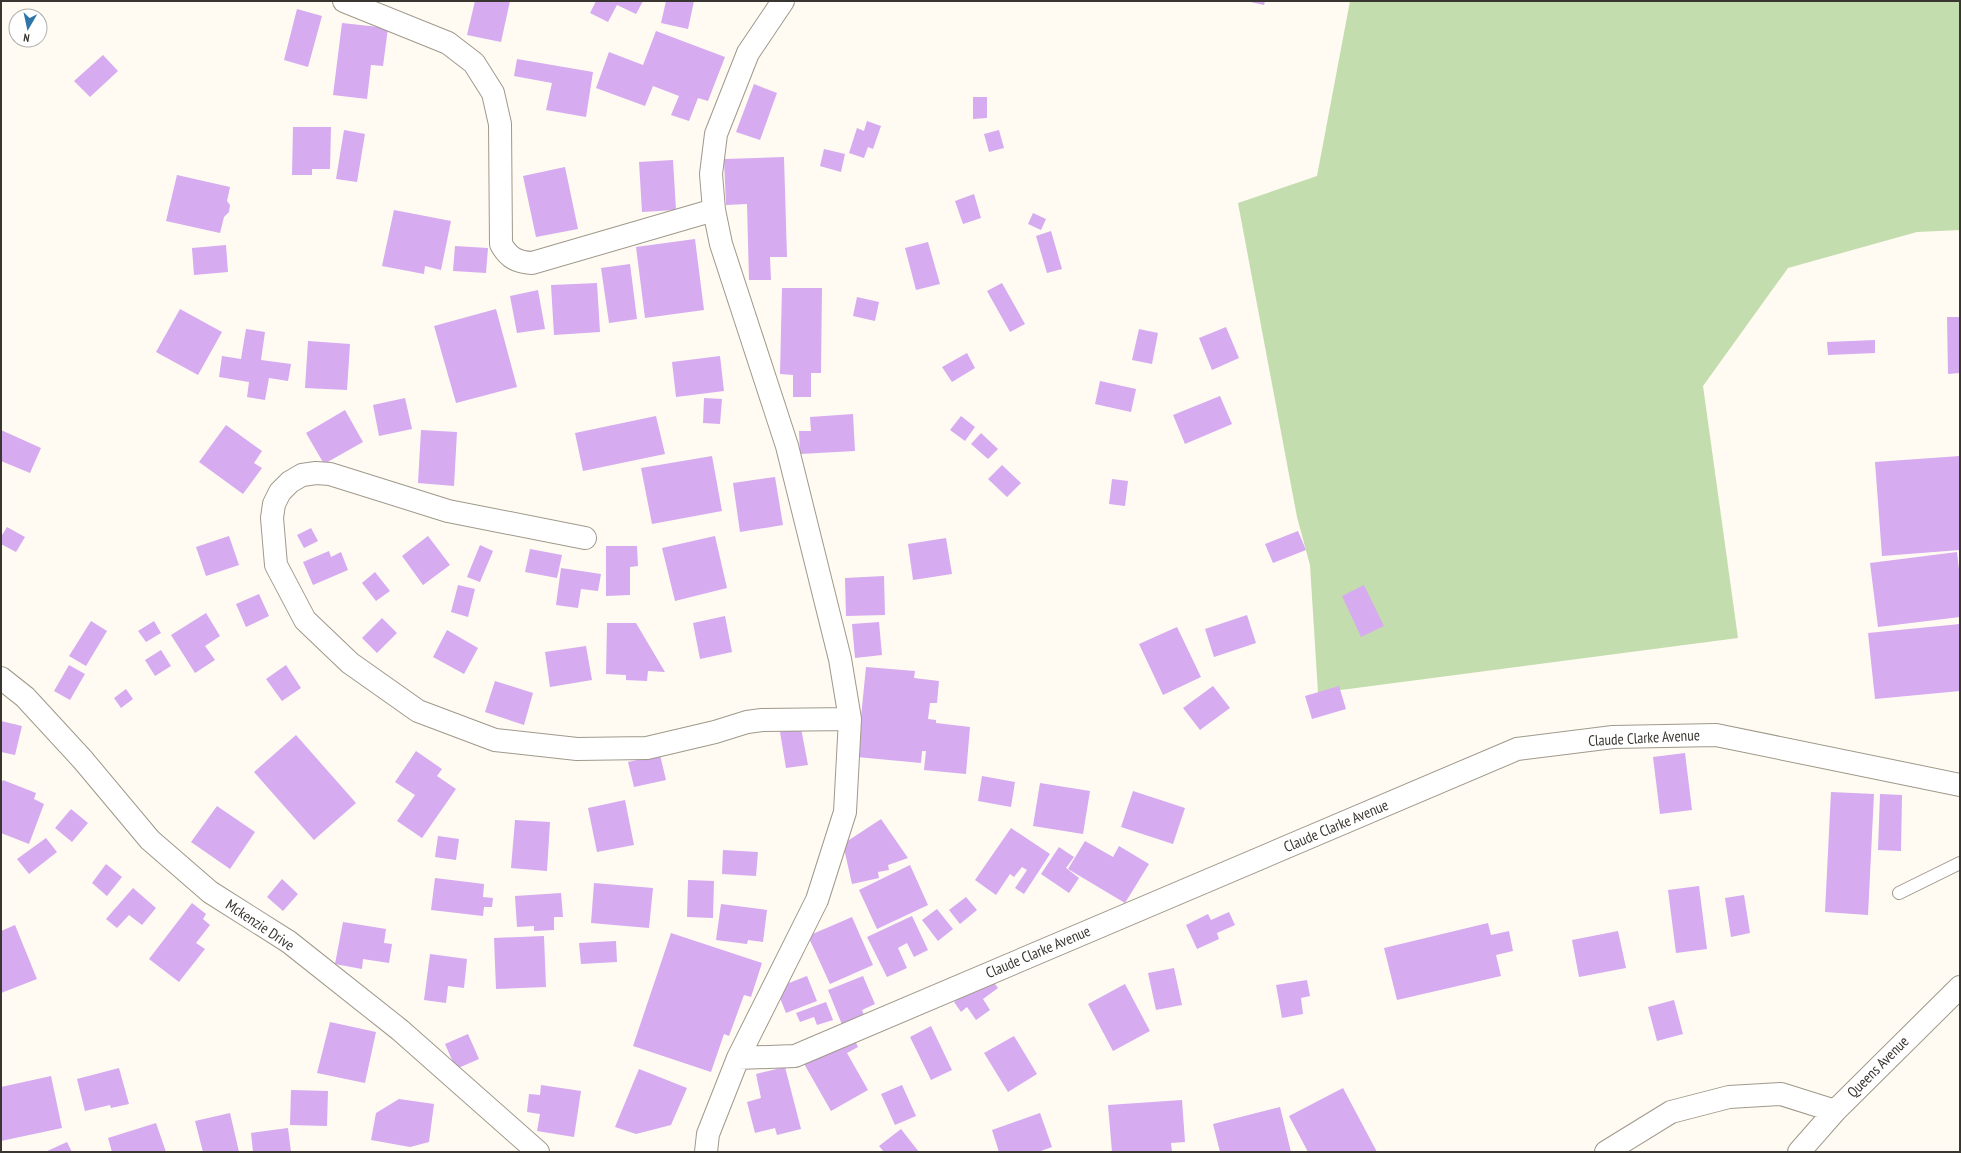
<svg xmlns="http://www.w3.org/2000/svg" width="1961" height="1153" viewBox="0 0 1961 1153" font-family="'PT Sans Narrow',sans-serif">
	<rect width="100%" height="100%" fill="#fffaf2"/>
	<path fill="#c3ddae" d="M1350,1H1960V230L1917,232L1788,268L1703,386L1738,638L1318,693L1310,565L1297,517L1238,203L1317,176Z"/>
	<path fill="#d6abf0" d="M475,1H510L501,42L467,35Z
		M596,1H643L636,14L617,5L608,22L590,13Z
		M666,1H694L688,29L661,23Z
		M1246,1H1265L1264,5Z
		M297,9L322,16L308,67L284,60Z
		M342,23L388,28L383,66L371,65L367,99L333,95Z
		M656,31L725,57L708,101L698,98L689,121L671,115L679,96L653,86L645,106L596,88L609,52L643,65Z
		M103,55L118,71L90,97L74,81Z
		M517,59L593,72L586,117L546,110L552,83L514,76Z
		M754,84L777,93L760,140L736,132Z
		M973,97H987V118L973,119Z
		M867,121L881,126L873,149L868,147L864,158L849,153L857,128L864,131Z
		M293,127H331L330,169H312V175H292Z
		M344,130L365,134L357,182L336,179Z
		M999,130L1004,148L989,152L984,134Z
		M824,149L845,154L841,172L820,166Z
		M784,157L787,257H770L771,280H749L747,204L726,205L724,159Z
		M673,160L676,210L642,212L639,162Z
		M565,167L578,229L536,237L523,176Z
		M177,175L230,187L227,201L230,205L229,212L224,217L220,233L166,221Z
		M974,194L981,218L963,224L955,201Z
		M394,210L451,221L441,270L425,266L424,274L382,266Z
		M1033,213L1046,219L1041,230L1028,224Z
		M1051,231L1062,269L1047,273L1036,236Z
		M695,239L704,310L645,318L636,247Z
		M928,242L940,284L916,290L905,248Z
		M226,245L228,272L194,275L192,248Z
		M455,246L488,248L486,273L453,271Z
		M630,264L637,319L609,323L601,268Z
		M597,283L600,332L554,335L551,285Z
		M1002,283L1025,324L1010,332L987,291Z
		M782,288H822L821,373H811V397H793V375L780,374Z
		M538,290L545,329L517,333L510,296Z
		M857,297L879,302L875,321L853,316Z
		M180,309L222,332L198,375L156,352Z
		M496,309L517,387L456,403L434,326Z
		M1947,317H1960V373L1948,374Z
		M1226,327L1239,358L1212,370L1199,338Z
		M246,329L265,332L261,360L291,364L288,381L269,378L265,400L247,397L249,382L219,377L222,356L241,359Z
		M1139,329L1158,333L1152,364L1132,360Z
		M1875,340V353L1828,355L1827,342Z
		M308,341L350,344L347,390L305,388Z
		M967,353L975,368L952,382L942,367Z
		M720,356L724,391L676,397L672,362Z
		M1100,381L1136,389L1131,412L1095,404Z
		M1220,396L1232,424L1185,444L1173,415Z
		M405,398L412,429L379,436L373,405Z
		M704,398L722,399L720,424L703,423Z
		M345,410L363,442L324,464L306,433Z
		M853,414L855,451L800,454L799,431H811L810,417Z
		M656,416L665,454L583,471L575,433Z
		M961,416L975,427L965,441L950,430Z
		M226,425L262,451L254,463L262,468L243,494L199,462Z
		M1,430L41,448L30,473L1,461Z
		M421,430L457,432L454,486L418,483Z
		M981,433L998,449L988,459L971,444Z
		M712,456L722,511L652,524L641,468Z
		M1960,456V550L1882,556L1875,462Z
		M1002,465L1021,483L1007,497L988,479Z
		M775,477L783,525L740,532L733,483Z
		M1112,479L1128,481L1125,506L1109,504Z
		M7,527L25,537L16,552L1,544V537Z
		M311,528L318,541L304,548L297,535Z
		M1298,531L1306,550L1273,563L1265,544Z
		M229,536L239,565L206,576L196,547Z
		M428,536L450,565L423,585L402,556Z
		M715,536L727,588L675,601L662,548Z
		M946,538L952,574L913,580L908,544Z
		M480,545L493,551L480,582L467,577Z
		M606,546H637L638,566L630,567V595L606,596Z
		M530,549L562,555L557,578L525,572Z
		M329,551L331,557L341,552L348,570L313,585L303,562Z
		M1957,552L1960,578V617L1878,627L1870,563Z
		M561,568L601,574L598,591L581,589L578,608L556,605Z
		M375,572L390,591L376,601L362,583Z
		M884,576L885,615L846,616L845,578Z
		M458,585L475,589L468,617L451,612Z
		M1364,585L1384,626L1361,637L1342,596Z
		M259,594L269,616L246,627L236,604Z
		M206,613L220,636L205,646L215,660L195,673L171,635Z
		M1247,615L1256,643L1214,657L1205,629Z
		M725,616L732,652L700,659L693,623Z
		M382,618L397,633L377,653L362,638Z
		M91,621L107,631L86,666L69,656Z
		M154,621L161,633L146,642L138,631Z
		M879,622L882,655L855,658L852,624Z
		M607,623H636L665,672L648,671L647,681L626,680V675L606,674Z
		M1960,624V691L1875,699L1868,633Z
		M1177,627L1201,677L1163,695L1139,644Z
		M447,630L478,648L464,674L433,657Z
		M586,646L592,680L550,687L545,652Z
		M161,650L171,666L155,676L145,660Z
		M69,665L85,674L70,700L54,691Z
		M286,665L301,688L282,701L266,679Z
		M866,667L915,671L914,678L939,681L937,703H930L928,719L936,720V723L970,727L966,774L924,770L926,751H922L921,763L857,757Z
		M495,681L533,693L524,725L485,712Z
		M1213,686L1230,708L1200,730L1183,708Z
		M1339,686L1346,709L1312,719L1305,696Z
		M126,689L133,699L121,708L114,698Z
		M1,721L22,726L15,755L1,752Z
		M801,728L808,765L786,768L780,732Z
		M296,735L356,803L314,840L254,772Z
		M416,751L442,769L437,776L456,789L422,838L397,821L415,795L395,782Z
		M1685,753L1692,810L1660,814L1653,757Z
		M660,755L666,780L634,787L628,762Z
		M982,776L1015,782L1011,807L978,801Z
		M3,780L36,793L34,799L44,804L29,844L1,833V784Z
		M1040,783L1090,791L1083,834L1033,826Z
		M1133,791L1185,808L1173,844L1121,827Z
		M1831,792L1874,794L1868,915L1825,912Z
		M1880,794L1902,795L1901,851L1878,850Z
		M625,800L634,845L597,852L588,808Z
		M217,806L255,832L230,869L191,842Z
		M71,809L88,823L72,842L55,828Z
		M881,819L908,858L888,865L889,870L878,872L879,878L852,884L843,844Z
		M515,820L550,822L547,871L511,868Z
		M1011,828L1050,854L1024,894L1015,888L1027,870L1022,867L1014,877L1010,874L996,895L975,880Z
		M438,836L459,839L456,860L435,857Z
		M46,838L57,852L29,874L17,859Z
		M1085,841L1113,857L1119,846L1149,864L1125,903L1068,869Z
		M1059,847L1074,857L1066,868L1079,878L1069,893L1041,874Z
		M723,850L758,852L756,876L722,874Z
		M106,864L122,877L107,896L92,883Z
		M910,865L928,905L877,929L859,890Z
		M435,878L484,884L483,897L493,898L492,907H484L483,916L431,910Z
		M282,879L298,894L283,911L267,897Z
		M688,880L714,881L713,918L687,917Z
		M594,883L653,888L649,928L591,923Z
		M1699,886L1707,949L1676,953L1668,890Z
		M133,888L156,908L142,925L129,915L117,928L106,919Z
		M561,893L563,917H554V930L534,931V926L517,927L515,896Z
		M1744,895L1750,933L1731,937L1725,898Z
		M966,897L977,910L960,924L949,910Z
		M192,903L206,914L203,919L210,925L196,943L205,949L179,982L149,959Z
		M721,904L767,910L763,942L748,940L747,944L716,940Z
		M937,909L953,929L938,941L922,920Z
		M1229,912L1235,925L1217,933L1219,939L1197,949L1186,925L1208,914L1211,920Z
		M912,916L928,950L914,957L907,943L898,948L907,968L887,977L867,937Z
		M852,917L873,965L830,984L808,936Z
		M343,922L386,929L384,943L392,944L389,963L363,959L362,969L335,964Z
		M1488,923L1491,935L1509,931L1513,951L1496,955L1501,976L1397,1000L1384,948Z
		M15,925L37,979L1,993V931Z
		M1618,931L1626,968L1579,977L1572,940Z
		M671,933L762,963L751,997L744,995L729,1036L724,1034L711,1072L633,1046Z
		M544,936L546,987L496,989L494,938Z
		M616,941L617,962L581,964L579,943Z
		M430,954L467,959L464,988L448,986L446,1003L424,1000Z
		M1174,968L1182,1005L1156,1010L1148,973Z
		M807,976L817,1001L786,1013L776,988Z
		M863,976L875,1004L862,1010L865,1018L843,1027L828,990Z
		M989,976L998,988L983,999L990,1010L976,1020L967,1007L961,1012L954,1002Z
		M1307,980L1310,996L1301,998L1303,1014L1282,1018L1276,985Z
		M1125,984L1150,1031L1113,1051L1088,1004Z
		M1674,1000L1683,1034L1657,1041L1648,1007Z
		M826,1002L833,1020L817,1025L814,1017L800,1022L796,1013Z
		M330,1022L376,1032L365,1083L317,1073Z
		M931,1026L952,1070L931,1080L910,1037Z
		M468,1034L479,1059L456,1069L445,1044Z
		M852,1034L858,1047L847,1053L868,1090L831,1111L803,1062Z
		M1014,1036L1037,1074L1008,1092L984,1053Z
		M785,1067L801,1129L777,1135L775,1128L755,1133L747,1102L761,1098L756,1074Z
		M119,1068L129,1104L111,1108L110,1105L85,1111L77,1079Z
		M639,1069L687,1088L671,1125L636,1134L615,1127Z
		M51,1076L62,1128L1,1141V1087Z
		M541,1085L581,1091L574,1137L537,1131L540,1114L527,1112L529,1094L540,1095Z
		M902,1085L916,1116L895,1125L881,1094Z
		M1343,1088L1377,1152H1308L1289,1116Z
		M291,1090L328,1091L327,1126L290,1125Z
		M399,1099L434,1104L429,1142L410,1147L371,1140L376,1113Z
		M1182,1100L1185,1142L1171,1143L1172,1152H1112L1108,1105Z
		M1280,1107L1291,1152H1220L1213,1124Z
		M230,1113L239,1152H203L195,1121Z
		M1040,1113L1052,1147L1038,1152H999L992,1130Z
		M156,1123L166,1152H112L108,1138Z
		M288,1128L291,1152H253L251,1133Z
		M901,1129L919,1152H884L879,1146Z
		M67,1142L72,1152H45Z"/>
	<g fill="none" stroke-linecap="round" stroke-linejoin="round">
		<g stroke="#9f998b" stroke-width="14">
			<path id="service" d="M1899,893L1960,863"/>
		</g>
		<g stroke="#9f998b" stroke-width="24">
			<path id="minor" d="M344,1L448,43L474,63L493,93L500,124L501,244C508,257 516,262 532,263L714,210
				M585,538L448,511L330,474L316,473L302,475L290,482L280,492L274,504L272,518L276,565L305,620L350,663L418,711L495,740L577,749L647,748L715,732L747,722L762,720L850,719
				M1,678L25,697L83,760L150,840L210,892L289,942L400,1030L538,1152
				M738,1058L795,1056L1517,749L1613,737L1716,735L1960,785
				M706,1152L708,1134L738,1058L817,900L845,812L850,719L840,659L787,446L721,244L714,210L711,174L716,134L748,53L783,1
				M1606,1152L1671,1112L1729,1097L1781,1094L1835,1111
				M1799,1152L1835,1111L1960,987"/>
		</g>
		<use href="#service" stroke="#fff" stroke-width="12"/>
		<use href="#minor" stroke="#fff" stroke-width="22"/>
	</g>
	<g text-anchor="middle" stroke-width="3" stroke-linejoin="round" paint-order="stroke">
		<g font-size="15" fill="#393631" stroke="#fff">
			<text transform="translate(1644 738) rotate(-3)" y="5">Claude Clarke Avenue</text>
			<text transform="translate(1336 826) rotate(-23)" y="5">Claude Clarke Avenue</text>
			<text transform="translate(260 925) rotate(34)" y="5">Mckenzie Drive</text>
			<text transform="translate(1038 952) rotate(-23)" y="5">Claude Clarke Avenue</text>
			<text transform="translate(1878 1067) rotate(-45)" y="5">Queens Avenue</text>
		</g>
	</g>
	<rect width="1961" height="1153" fill="none" stroke="#393631" stroke-width="4"/>
	<g transform="translate(28 28) rotate(189)"><circle r="19" fill="#ffffff" stroke="#b0afad"/>
	<path d="M0-3L7 15L0 10L-7 15Z" fill="#3075aa"/>
	<text y="-6" font-size="11" font-weight="bold" text-anchor="middle" fill="#393631">N</text>
	</g>
</svg>
